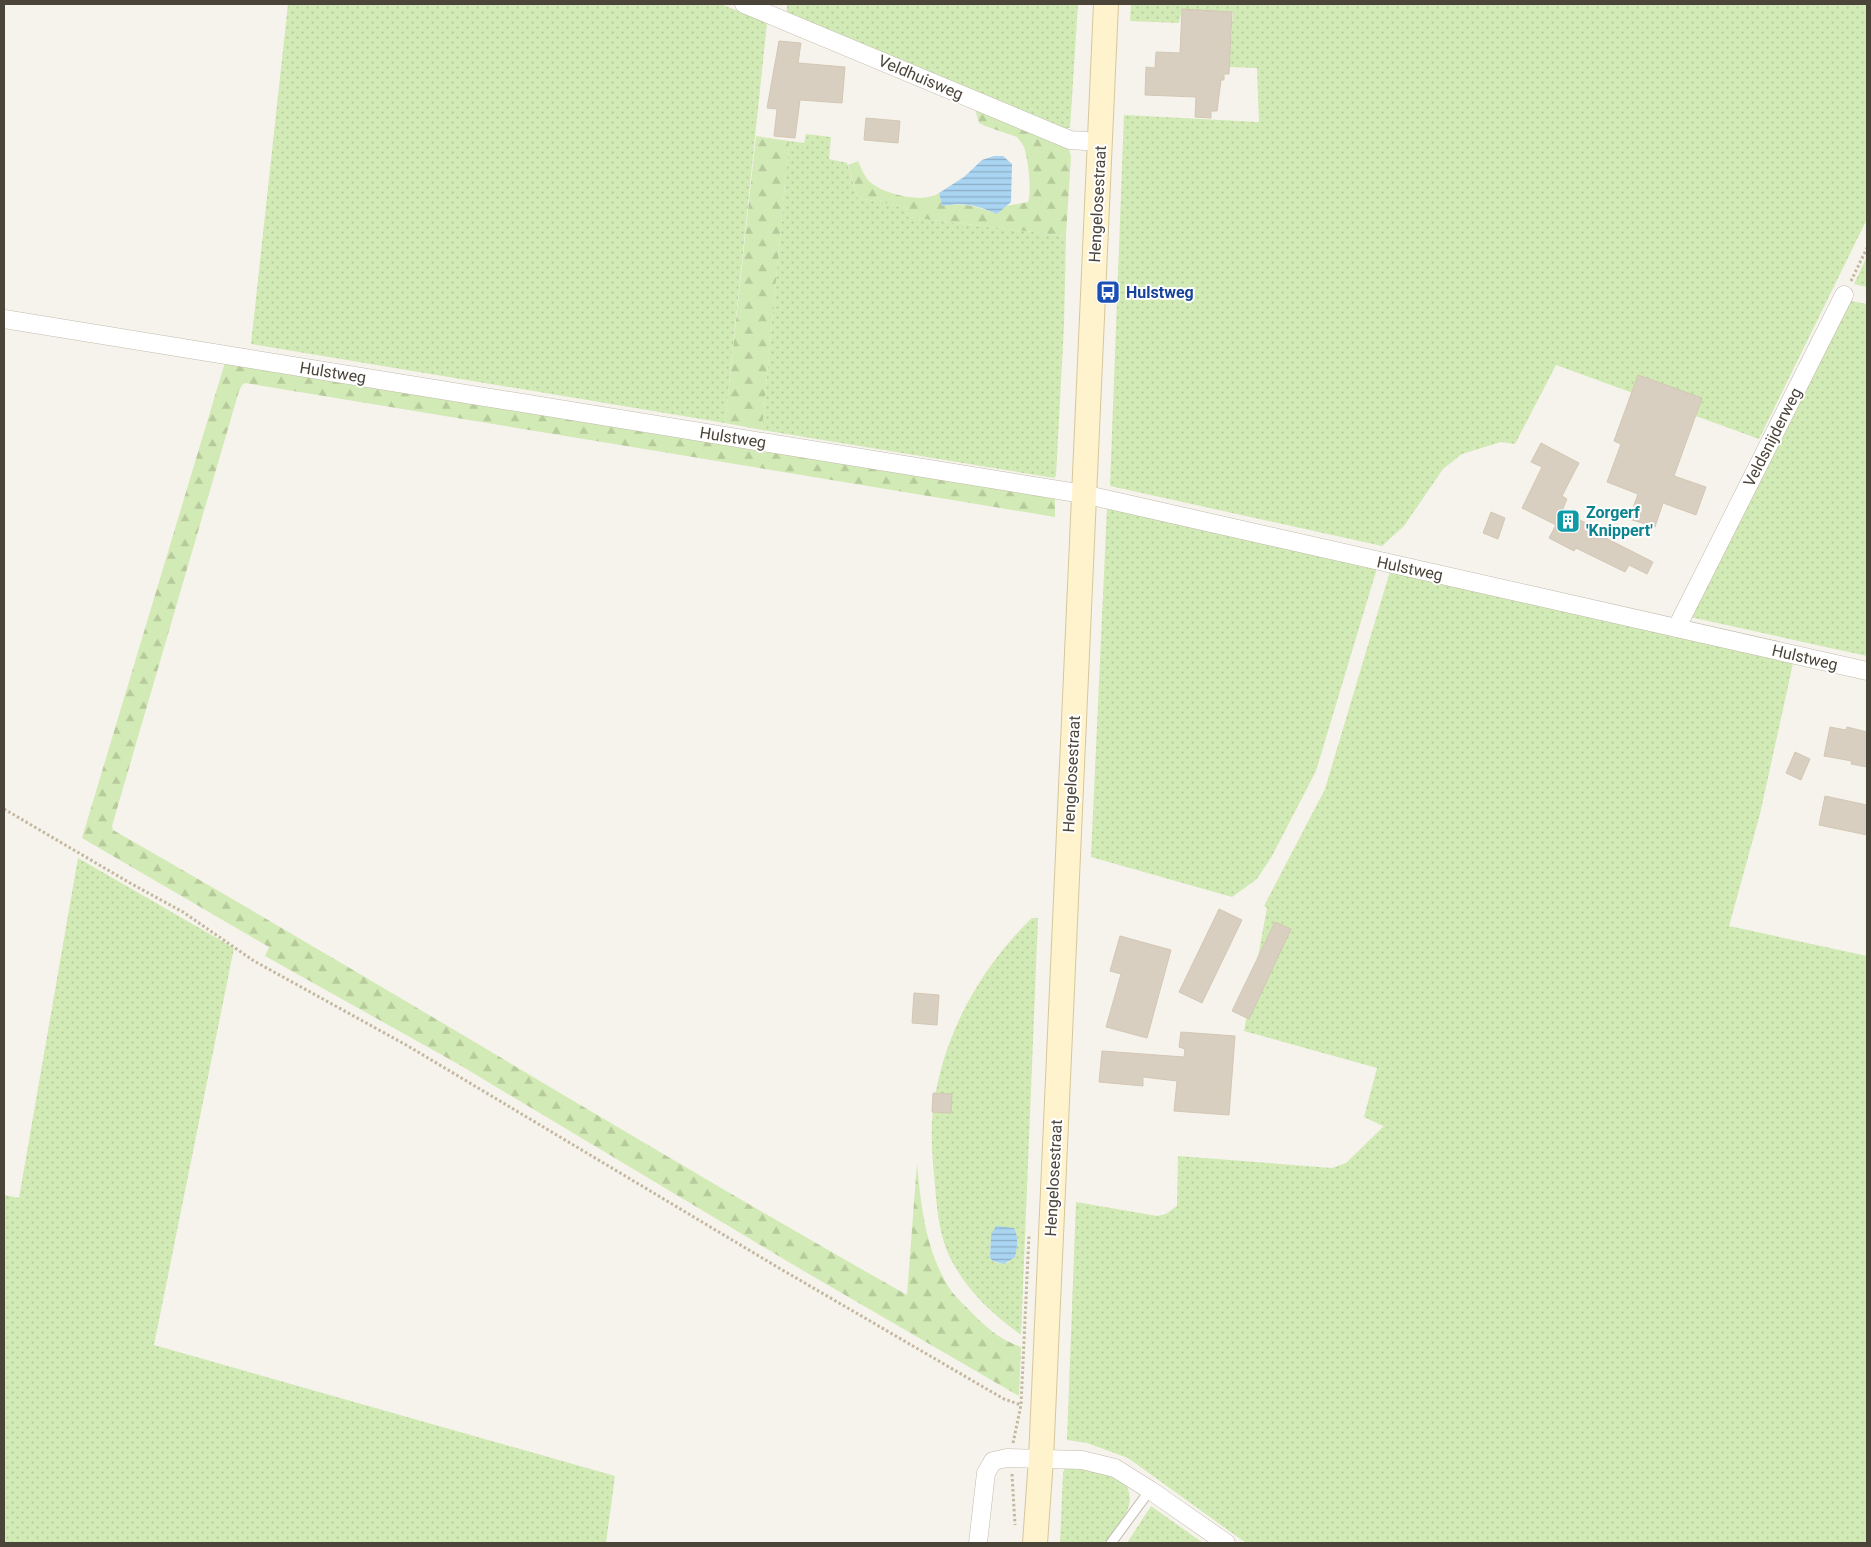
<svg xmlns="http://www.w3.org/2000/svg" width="1871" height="1547" viewBox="0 0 1871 1547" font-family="Roboto,sans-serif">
	<defs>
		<pattern id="grass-dots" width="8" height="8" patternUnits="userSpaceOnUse" patternTransform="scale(1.25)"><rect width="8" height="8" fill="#d2eab5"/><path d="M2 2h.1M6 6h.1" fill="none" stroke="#b6ca9c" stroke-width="1.8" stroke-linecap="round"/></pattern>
		<pattern id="forest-firs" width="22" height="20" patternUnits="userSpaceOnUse" patternTransform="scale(1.25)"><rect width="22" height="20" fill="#d2eab5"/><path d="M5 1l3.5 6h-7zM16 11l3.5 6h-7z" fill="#b6ca9c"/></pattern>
		<pattern id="water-rules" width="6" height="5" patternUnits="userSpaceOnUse" patternTransform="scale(1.25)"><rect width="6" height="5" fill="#a9d4f2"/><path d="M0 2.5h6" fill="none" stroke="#8caec5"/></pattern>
	</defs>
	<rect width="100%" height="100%" fill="#f6f3ec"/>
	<path fill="url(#grass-dots)" fill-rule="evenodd" d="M288,4H721L767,23L725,423L251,344Z
		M787,4H1078L1070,128H1064L787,12Z
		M1131,4H1867V219L1759,439L1556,365L1515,444L1501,442L1462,454L1443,469L1404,526L1382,546L1110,486L1124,115L1259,122L1257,68L1229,67L1233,12L1182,9L1179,23L1130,21Z
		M806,134L831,137L829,159L847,163L858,198L906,207L908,217L1066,236L1064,325L1056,476L1054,478L762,430L789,141L804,143Z
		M1867,256V287L1854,284Z
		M1846,300L1867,304V656L1690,617Z
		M1107,508L1378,565L1316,771L1272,856L1257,879L1232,897L1091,857Z
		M1391,568L1794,659L1760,814L1729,926L1867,956V1543H1246L1128,1458L1087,1443L1067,1440L1076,1202L1157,1216L1166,1214L1177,1206L1178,1156L1332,1168L1346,1163L1383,1127H1385L1364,1117L1377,1068L1244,1031L1267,908L1264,906L1325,789Z
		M78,858L234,948L154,1345L615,1476L606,1543H4V1195L19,1198Z
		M1032,918H1038L1021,1335C994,1315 971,1295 954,1265C940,1241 937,1212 935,1185C933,1164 931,1142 932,1121C938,1044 977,971 1032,918ZM991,1235L1009,1262C1003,1264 995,1264 990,1258Z
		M1082,1465L1124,1481C1140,1506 1119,1522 1105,1543H1060L1063,1473L1065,1467Z
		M1151,1506L1203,1543H1127Z"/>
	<path fill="url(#forest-firs)" d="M975,109L1069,149L1071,156L1066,236L908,217L906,207L858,198L848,165L858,161C861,167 864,176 869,181C882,194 923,204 939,193L942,206C965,203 976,206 997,214L1006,206L1028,202C1032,192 1028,158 1024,147C1022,143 1019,140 1017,137L985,126L979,123Z
		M756,136L789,141L762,430L725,423Z
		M226,359L1045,493L1055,499V517L245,383L242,385L239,391L112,826L113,830C379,982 640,1144 907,1295L917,1163C921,1207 926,1254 952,1292C958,1300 967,1307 973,1314C988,1329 1001,1340 1021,1347L1019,1396L802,1270L458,1064L265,956L269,947L82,838Z"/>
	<path fill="url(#water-rules)" d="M994,156H1003L1012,164L1011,202L997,214C975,205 966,202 942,206L939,193L964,177L982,160Z
		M996,1226L1014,1228C1019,1238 1017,1247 1015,1257L1004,1264L993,1261L990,1258L991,1235Z"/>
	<path fill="#d8cfc1" stroke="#d3c7b4" d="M1182,9L1232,12L1229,74H1224V80H1221L1217,111H1211V118L1195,117L1196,97L1145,95L1146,67L1155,68L1156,52L1180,53Z
		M779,41L801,43L798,63L845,67L842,103L800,100L795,138L774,136L777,109L767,108Z
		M866,118L900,121L898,143L864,140Z
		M1638,375L1702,398L1674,476L1706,487L1696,515L1663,503L1655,527L1629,519L1638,494L1607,482L1621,444L1614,441Z
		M1541,443L1579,463L1562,496L1567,499L1562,511L1588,524L1586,528L1653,562L1647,574L1629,565L1625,572L1576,548L1574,551L1549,538L1556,525L1522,508L1542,467L1531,462Z
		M1491,512L1505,518L1498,539L1483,533Z
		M1830,727L1846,730L1847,727L1867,732V767L1851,764L1852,761L1824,756Z
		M1795,752L1810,759L1801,780L1786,773Z
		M1825,796L1867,805V835L1819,825Z
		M1219,909L1242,920L1202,1003L1179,992Z
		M1275,922L1291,929L1249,1019L1232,1011Z
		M1120,936L1171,950L1147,1038L1106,1027L1121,974L1110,971Z
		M914,993L939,995L937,1025L912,1023Z
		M1181,1032L1235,1036L1229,1115L1174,1111L1177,1081L1143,1077V1086L1099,1082L1102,1051L1184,1057L1185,1049L1179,1047Z
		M933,1093L952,1094L951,1113L932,1112Z"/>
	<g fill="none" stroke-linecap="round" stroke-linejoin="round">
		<g stroke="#c2bbae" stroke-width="11">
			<path id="lane" d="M1111,1543L1150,1490"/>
		</g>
		<g stroke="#c2bbae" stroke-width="19">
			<path id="street" d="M744,4L1070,140L1100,142
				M4,319L1083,494L1867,671
				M1677,627L1844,295
				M978,1543L986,1473L993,1461L1007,1458L1082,1460L1115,1468L1150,1490L1226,1543"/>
		</g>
		<g stroke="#d6c79b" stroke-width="26">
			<path id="secondary" d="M1035,1543L1041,1459L1106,4"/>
		</g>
		<path stroke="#c4b79f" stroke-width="3" stroke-dasharray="2.5 2.5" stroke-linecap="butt" d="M1851,281L1867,248
			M4,809L130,883L183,912L254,961L408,1046L779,1268L1004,1399L1021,1405
			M1013,1443L1021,1405L1029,1235
			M1012,1474L1015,1525"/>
		<use href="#lane" stroke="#fff" stroke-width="9"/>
		<use href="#street" stroke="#fff" stroke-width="18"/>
		<use href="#secondary" stroke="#fff3cd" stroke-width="24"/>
	</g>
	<defs>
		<g id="bus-square" transform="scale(1.25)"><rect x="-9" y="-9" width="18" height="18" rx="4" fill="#1a4fb4" stroke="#fff"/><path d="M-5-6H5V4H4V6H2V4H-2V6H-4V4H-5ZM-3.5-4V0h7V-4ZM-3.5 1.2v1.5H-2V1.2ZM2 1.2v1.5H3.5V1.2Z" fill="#fff"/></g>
		<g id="building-square" transform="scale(1.25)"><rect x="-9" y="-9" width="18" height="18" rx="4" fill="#0f9aa8" stroke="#fff"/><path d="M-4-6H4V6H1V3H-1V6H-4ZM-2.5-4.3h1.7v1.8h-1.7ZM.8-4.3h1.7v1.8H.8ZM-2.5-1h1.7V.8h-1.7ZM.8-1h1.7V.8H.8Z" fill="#fff"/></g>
	</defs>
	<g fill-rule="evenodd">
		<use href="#bus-square" x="1108" y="292"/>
		<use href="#building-square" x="1568" y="521"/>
	</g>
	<g text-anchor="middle" stroke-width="4" stroke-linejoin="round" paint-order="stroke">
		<g font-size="16" fill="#4b4439" stroke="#fff">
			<text transform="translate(921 77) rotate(23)" y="6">Veldhuisweg</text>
			<text transform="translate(1097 204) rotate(-87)" y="6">Hengelosestraat</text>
			<text transform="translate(333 372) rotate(9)" y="6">Hulstweg</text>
			<text transform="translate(733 437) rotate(9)" y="6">Hulstweg</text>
			<text transform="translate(1772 437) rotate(-63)" y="6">Veldsnijderweg</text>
			<text transform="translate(1410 568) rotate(12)" y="6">Hulstweg</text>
			<text transform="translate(1805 657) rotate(13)" y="6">Hulstweg</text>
			<text transform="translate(1071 774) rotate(-87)" y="6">Hengelosestraat</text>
			<text transform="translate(1053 1178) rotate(-87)" y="6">Hengelosestraat</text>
		</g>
		<g font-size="16" font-weight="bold" fill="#164399" stroke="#fff" text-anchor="start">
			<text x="1126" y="298">Hulstweg</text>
		</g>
		<g font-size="16" font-weight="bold" fill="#0d838f" stroke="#fff" text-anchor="start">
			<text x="1586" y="518">Zorgerf<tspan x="1586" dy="18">'Knippert'</tspan></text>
		</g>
	</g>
	<rect width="1871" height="1547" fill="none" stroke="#4b4439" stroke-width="10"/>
</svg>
